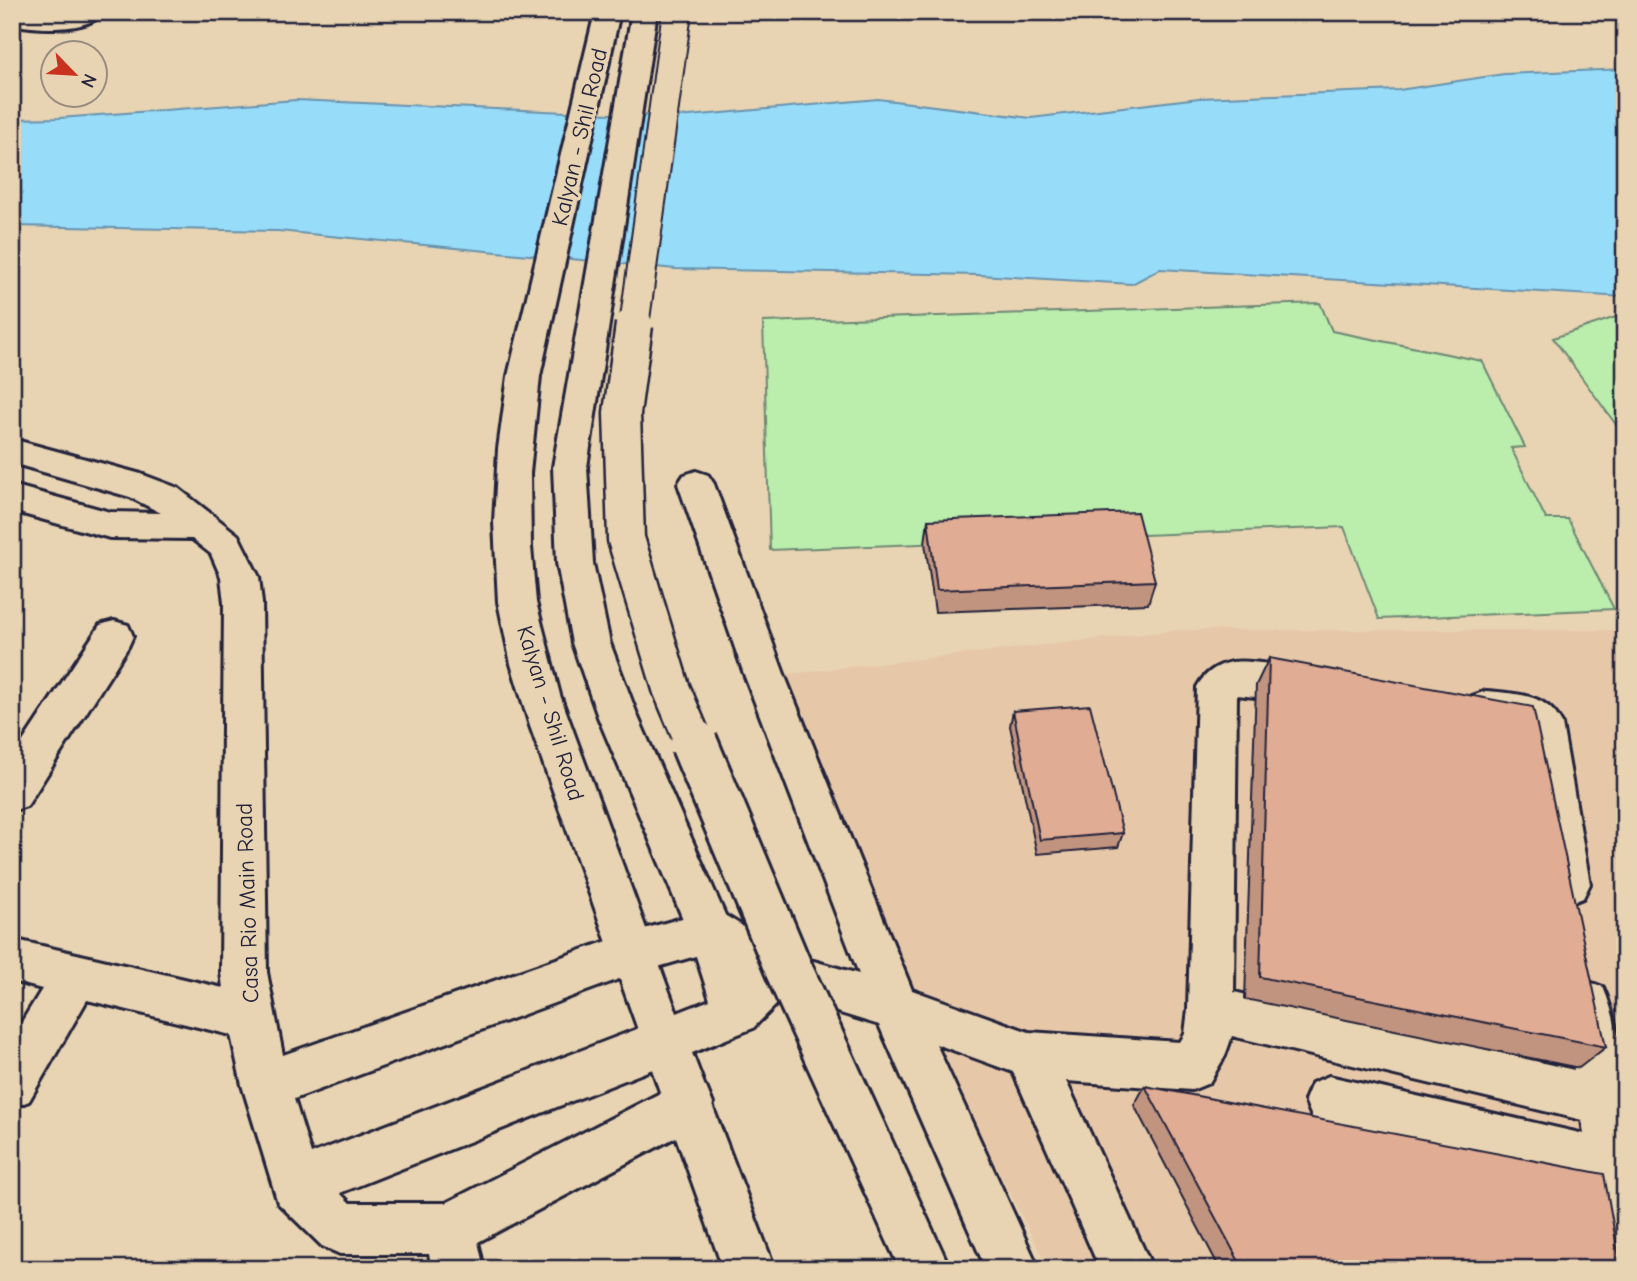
<svg xmlns="http://www.w3.org/2000/svg" width="1637" height="1281" viewBox="0 0 1637 1281" font-family="'Comic Neue',sans-serif">
	<rect width="100%" height="100%" fill="#e8d4b2"/>
	<filter id="ink" filterUnits="userSpaceOnUse"><feTurbulence type="fractalNoise" baseFrequency=".0143" numOctaves="2"/><feDisplacementMap in="SourceGraphic" scale="14" xChannelSelector="R" yChannelSelector="G"/><feConvolveMatrix kernelMatrix="1 2 1 2 8 2 1 2 1" color-interpolation-filters="sRGB"/></filter>
	<g filter="url(#ink)">
		<path fill="#e6c8a9" d="M1177,630H1614L1625,702V1269H1049L944,1066L779,675Z"/>
		<path fill="#bbedad" stroke="#6e8874" stroke-width="2" d="M1320,303L1332,331L1482,361L1525,447L1511,448L1546,519H1568L1614,609L1379,619L1344,527L770,550L763,322Z
			M1625,314V437L1553,338Z"/>
		<path fill="#97dcf9" stroke="#6892ad" stroke-width="2" d="M1625,69V297L1160,269L1132,284L979,275L676,269L278,231L12,226V119L59,118L296,100L678,117L878,99L1031,118L1199,98L1399,90L1504,74Z"/>
		<g fill="none" stroke-linecap="round" stroke-linejoin="round">
			<g stroke="#22223b" stroke-width="6">
				<path id="minor" d="M12,12H103C89,33 34,29 12,24Z
					M12,439L141,474L178,488L238,535L259,577L262,603L267,972L283,1055L630,933L710,910L726,916L789,954L859,974L744,674L678,484L684,475L696,471L708,475L714,484L784,674L912,990L1029,1032L1180,1042L1185,1034L1188,1009L1197,687C1204,674 1216,665 1232,662C1250,659 1307,669 1325,676L1331,687L1325,698L1311,703L1237,695L1234,992L1574,1070L1564,1003L1571,987L1587,981L1603,987C1635,1061 1625,1180 1625,1261L1607,1253L1599,1235L1592,1186L1329,1124L1312,1117L1305,1100L1312,1083L1329,1076L1584,1134L1582,1120L1232,1036L1225,1056L1209,1083L1192,1090L1066,1081L1153,1269H1100L1013,1072L936,1044L1039,1269H986L879,1025L785,996L753,1028L737,1034L721,1028L714,1012L721,996L742,975L706,953L630,975L294,1099L311,1154L666,1018L683,1025L690,1041L683,1057L340,1193L350,1203H446L672,1087L689,1080L706,1087L713,1104L706,1121L478,1242L484,1269H432L429,1254H340L322,1246L278,1203L242,1085L231,1035L87,1000L29,1101L12,1108V1038L42,989L12,981V939L223,988L221,972L224,603L221,577L211,554L192,539L110,538L12,511V485L110,512L161,513L130,497L12,463Z
					M114,621L128,625L133,636L128,647L27,806L12,811V758L100,625Z
					M1486,691C1517,694 1547,693 1562,724L1590,884L1583,898L1568,904L1553,898L1546,884L1523,732C1512,722 1487,725 1472,720L1466,708L1472,696Z"/>
			</g>
			<g stroke="#22223b" stroke-width="6">
				<path id="major" d="M595,12H620L540,376L530,473L531,547L536,602L560,695L677,1013L710,1000L688,931L598,717L572,643L557,563L553,467L632,12H657L587,467L593,563L610,643L638,717L732,931L760,1012L753,1028L692,1053L775,1269H723L530,726L511,664L498,602L494,522L498,449L508,376Z"/>
			</g>
			<use href="#minor" fill="#e8d4b2" fill-rule="evenodd"/>
			<use href="#major" fill="#e8d4b2" fill-rule="evenodd"/>
			<g stroke="#22223b" stroke-width="32" stroke-linecap="butt">
				<path id="major-bridge-far2" d="M634,326L677,12"/>
			</g>
			<g stroke="#22223b" stroke-width="41" stroke-linecap="butt">
				<path id="major-bridge-far1" d="M634,325L622,413L626,539L671,688L695,745"/>
			</g>
			<g stroke="#22223b" stroke-width="52" stroke-linecap="butt">
				<path id="major-bridge" d="M694,743L788,968L925,1269"/>
			</g>
			<use href="#major-bridge-far2" stroke="#e8d4b2" stroke-width="28"/>
			<use href="#major-bridge-far1" stroke="#e8d4b2" stroke-width="36"/>
			<use href="#major-bridge" stroke="#e8d4b2" stroke-width="46"/>
		</g>
		<path fill="#c1947f" stroke="#22223b" stroke-width="2" d="M928,520L1155,581L1148,604L935,612L925,543Z
			M1269,658L1606,1047L1579,1068L1245,999L1256,685Z
			M1013,711L1123,833L1118,847L1037,854L1010,726Z
			M1145,1086L1621,1269H1220L1134,1105Z"/>
		<path fill="#e0ac94" stroke="#22223b" stroke-width="2" d="M1137,512L1155,581L937,590L928,520Z
			M1269,658L1533,707L1606,1047L1260,977Z
			M1090,705L1123,833L1040,840L1013,711Z
			M1145,1086L1604,1174L1621,1269H1243Z"/>
	</g>
	<g text-anchor="middle" stroke-width="7" stroke-linejoin="round" paint-order="stroke">
		<g font-size="23" fill="#22223b" stroke="#e8d4b2">
			<text transform="translate(579 137) rotate(-77)" y="8">Kalyan - Shil Road</text>
			<text transform="translate(551 713) rotate(73)" y="8">Kalyan - Shil Road</text>
			<text transform="translate(247 903) rotate(-92)" y="8">Casa Rio Main Road</text>
		</g>
	</g>
	<rect width="1637" height="1281" fill="none" stroke="#e8d4b2" stroke-width="42"/>
	<rect x="21" y="21" width="1595" height="1239" fill="none" stroke="#22223b" stroke-width="2.5" filter="url(#ink)"/>
	<g transform="translate(74 74) rotate(115)"><circle r="33" fill="#e8d4b2" stroke="#998d82" stroke-width="2"/>
	<path d="M0-5L12 26L0 18L-12 26Z" fill="#c8321e"/>
	<text y="-10" font-size="19" font-weight="bold" text-anchor="middle" fill="#22223b">N</text>
	</g>
</svg>
